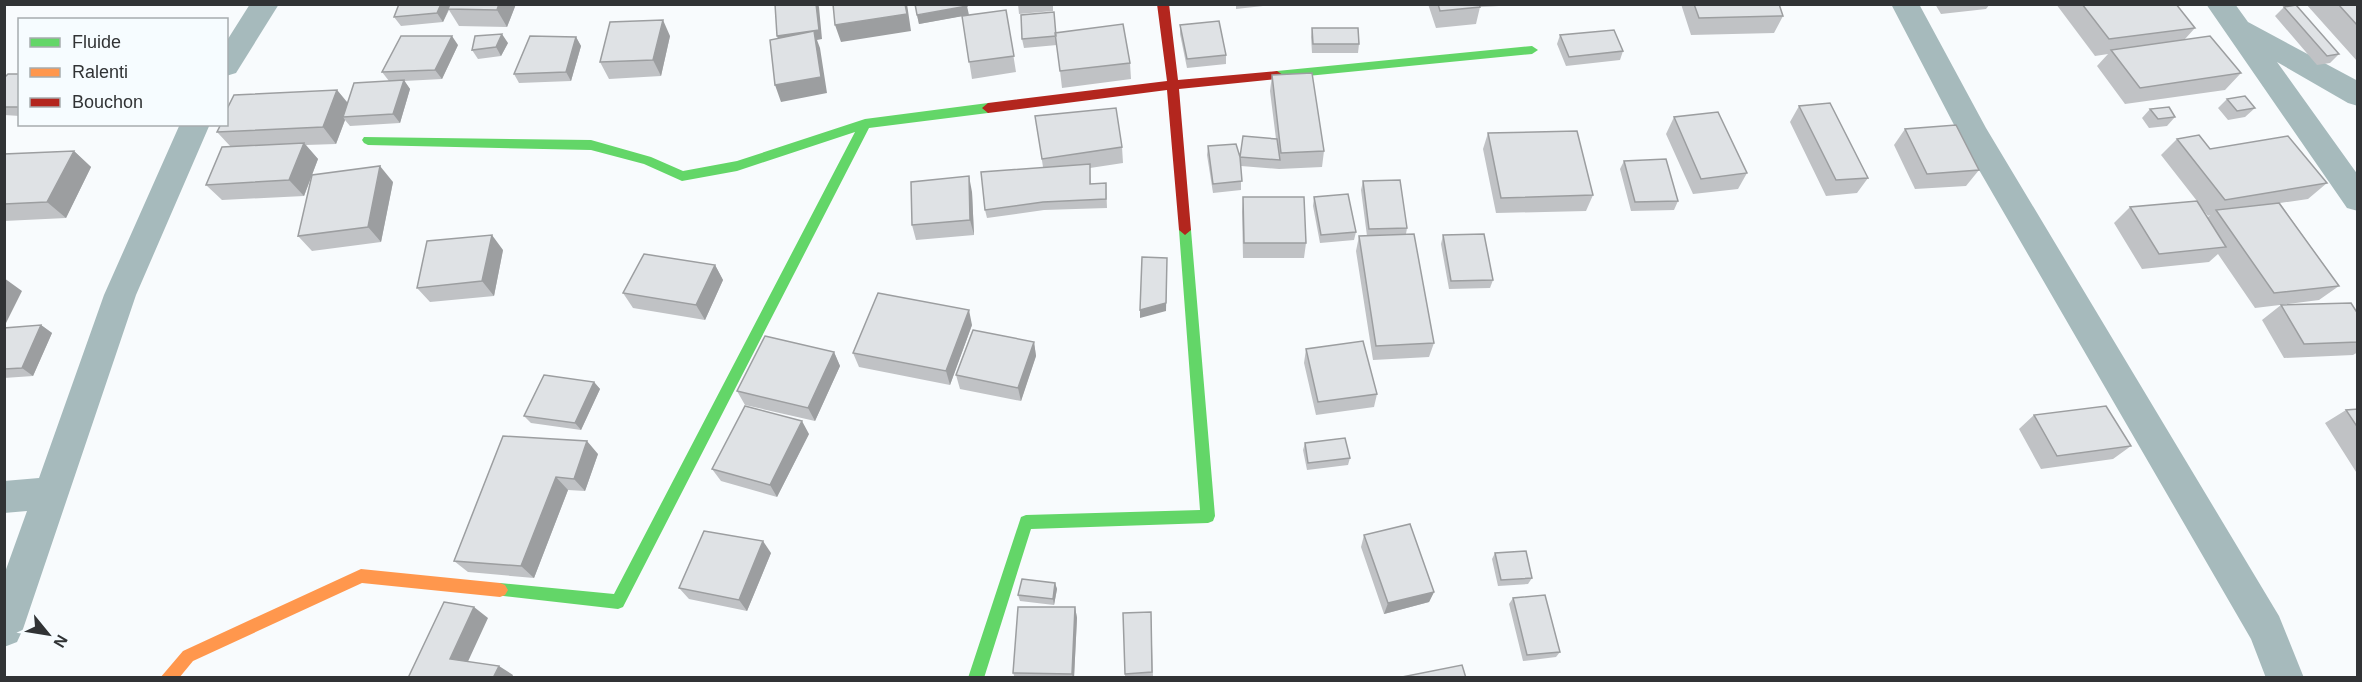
<svg xmlns="http://www.w3.org/2000/svg" width="2362" height="682" viewBox="0 0 2362 682" font-family="Arial,sans-serif">
	<rect width="100%" height="100%" fill="#f8fbfd"/>
	<g fill="none" stroke-linecap="round" stroke-linejoin="round">
		<path fill="#a6babc" fill-rule="evenodd" d="M250,4H279L236,73L226,76V42Z
			M1891,4H1919L1986,128L2279,616L2304,678H2266L2251,639L1964,144Z
			M2206,4H2235L2248,22L2358,81V106L2348,103L2277,62L2358,175V211L2347,208Z
			M180,124H210L136,295L23,629L17,642L4,647V575L27,511L4,513V481L39,478L104,295Z"/>
		<path fill="#63d668" fill-rule="evenodd" d="M1532,46L1538,50L1532,54L1277,79L1271,75L1277,71Z
			M988,103L994,108L988,113L869,128L623,607L618,609L495,595L492,590L495,585L500,583L614,594L855,132L737,171L682,181L644,164L591,150L368,145L364,143L362,140L364,137L591,140L651,157L683,171L737,161L865,119Z
			M1185,225L1191,230L1215,516L1213,521L1208,523L1031,529L984,678H968L1021,517L1026,515L1200,510L1179,230Z"/>
		<path fill="#ff974d" fill-rule="evenodd" d="M361,569L500,583L505,585L508,590L505,595L500,597L362,583L193,661L179,678H160L183,651Z"/>
		<path fill="#b3261e" fill-rule="evenodd" d="M1157,4H1169L1178,80L1277,71L1283,75L1277,79L1179,89L1191,230L1185,235L1179,230L1167,90L988,113L982,108L988,103L1167,81Z"/>
	</g>
	<path fill="#c0c2c5" fill-rule="evenodd" d="M399,4H516L507,27L459,26L449,10L443,22L401,26L394,17Z
		M1018,4H1053V11L1019,14Z
		M1236,4H1281L1236,9Z
		M1428,4H1500L1499,6L1480,7L1476,24L1436,28Z
		M1681,4H1779L1783,16L1774,33L1691,35Z
		M1935,4H1990L1986,9L1941,14Z
		M2056,4H2176L2195,28L2185,39L2241,73L2225,90L2125,104L2097,66L2108,54L2095,56Z
		M2306,4H2358V61H2357Z
		M2284,7L2339,54L2330,63L2317,65L2275,16Z
		M1006,10L1016,72L972,79L962,16L919,24L917,15H969Z
		M1180,25L1226,55V64L1187,68L1180,34Z
		M1312,28L1359,44L1358,53H1312L1311,37Z
		M1056,33L1130,63L1131,79L1062,88L1057,45L1024,48L1022,39Z
		M1560,35L1623,51L1620,60L1566,66L1557,44Z
		M670,36L661,76L609,79L600,62Z
		M576,37L581,46L571,81L519,83L514,74Z
		M508,43L501,56L478,59L472,50Z
		M458,45L442,79L404,81L410,89L400,123L350,126L345,120L336,144L306,145L318,159L304,196L222,200L206,185L231,147L217,132L337,90L348,103L389,81L382,72Z
		M20,74V116L4,115V78Z
		M1272,75L1324,151L1322,167L1279,169L1241,166V190L1213,193L1207,155L1208,146L1240,157L1276,139L1270,91Z
		M2227,99L2255,108L2245,117L2228,120L2218,108Z
		M1799,106L1868,178L1857,193L1826,196L1790,122Z
		M2150,109L2175,117L2167,126L2149,128L2142,118Z
		M1035,116L1122,147L1123,163L1090,168L1091,184L1106,183L1107,208L1044,210L987,218L985,210L1043,167Z
		M1674,117L1747,173L1738,189L1693,194L1666,134Z
		M1905,129L1979,170L1966,186L1915,189L1894,145Z
		M1488,133L1593,195L1586,211L1496,213L1483,149Z
		M2177,139L2210,149L2327,183L2308,199L2280,203L2339,286L2319,300L2255,308L2218,254L2209,262L2142,269L2114,223L2130,207L2197,201L2161,155ZM2198,203L2208,216L2210,215L2207,218Z
		M74,151L91,167L66,218L4,221V154Z
		M1624,161L1678,201L1674,210L1631,211L1620,169Z
		M1363,181L1407,228L1406,234L1434,343L1429,357L1373,360L1356,251L1359,236H1367L1361,190Z
		M393,182L381,242L312,251L298,236Z
		M972,192L974,235L916,240L912,225Z
		M1243,197L1306,243L1304,258H1243L1242,212Z
		M1314,197L1356,232L1354,240L1320,243L1313,206Z
		M1443,235L1493,280L1490,288L1449,289L1441,244Z
		M503,250L494,296L430,302L417,288Z
		M715,265L723,280L705,320L633,308L623,293Z
		M2281,305L2358,314V352L2353,355L2284,358L2262,320Z
		M41,325L52,333L33,376L4,378V328Z
		M972,325L950,385L859,367L853,353Z
		M1034,342L1036,356L1021,401L960,389L956,375Z
		M1306,349L1377,394L1374,407L1316,415L1304,363Z
		M834,352L840,366L815,421L745,405L737,391Z
		M594,382L600,389L581,430L531,423L524,416Z
		M2358,409V475L2325,423L2346,410Z
		M2034,415L2131,446L2113,459L2041,469L2019,429Z
		M809,434L777,497L721,481L712,469Z
		M503,436L598,454L585,491L568,490L534,578L468,572L454,561Z
		M1305,443L1350,458L1348,465L1307,470L1303,450Z
		M1364,535L1434,592L1429,602L1384,614L1361,547Z
		M771,553L747,611L689,599L679,588Z
		M1495,553L1532,578L1528,584L1498,586L1492,559Z
		M1055,583L1057,589L1054,605L1020,601L1018,595Z
		M1513,598L1560,652L1556,657L1523,661L1509,604Z
		M1075,607L1077,618L1074,678H1015L1013,673Z
		M1151,612L1153,677L1125,678V674Z"/>
	<path fill="#9c9ea0" d="M441,4H451L443,22L437,13Z
		M499,4H516L507,27L497,10Z
		M816,4H818L819,7L822,39L817,40L820,48L827,93L781,102L775,85L780,45L777,36Z
		M905,4H907L911,31L841,42L835,25Z
		M967,6L969,15L919,24L917,15Z
		M663,20L670,36L661,76L653,60Z
		M502,34L508,43L501,56L496,47Z
		M452,36L458,45L442,79L435,70Z
		M576,37L581,46L571,81L566,72Z
		M404,80L410,89L400,123L393,114Z
		M337,90L350,106L343,117L345,120L336,144L323,127Z
		M304,143L318,159L304,196L289,180Z
		M74,151L91,167L66,218L47,202Z
		M380,166L393,182L381,242L368,227Z
		M969,176L972,192L974,235L970,220Z
		M492,235L503,250L494,296L482,281Z
		M715,265L723,280L705,320L696,305Z
		M1167,266L1166,311L1140,318V310Z
		M4,278L22,291L4,327Z
		M969,310L972,325L950,385L946,371Z
		M41,325L52,333L33,376L22,368Z
		M1034,342L1036,356L1021,401L1018,388Z
		M834,352L840,366L815,421L808,408Z
		M594,382L600,389L581,430L575,423Z
		M802,421L809,434L777,497L770,485Z
		M587,441L598,454L585,491L574,479Z
		M556,477L568,490L534,578L521,566Z
		M763,541L771,553L747,611L739,600Z
		M1055,583L1057,589L1054,605L1053,599Z
		M1434,592L1429,602L1384,614L1388,603Z
		M474,607L488,618L465,668L450,659Z
		M1075,607L1077,618L1074,678H1073L1072,674Z
		M499,666L513,675L512,678H493Z"/>
	<path fill="#dfe2e5" stroke="#9c9ea0" stroke-width="1.5" d="M399,4H441L437,13L394,17Z
		M450,4H499L497,10L448,9Z
		M775,4H816L819,30L777,36Z
		M833,4H905L907,14L835,25Z
		M915,4H967V6L917,15Z
		M1438,4H1479L1480,7L1440,11Z
		M1694,4H1779L1783,16L1699,18Z
		M2082,4H2176L2195,28L2109,39Z
		M2338,4H2358V26Z
		M2296,5L2339,54L2327,56L2284,7Z
		M1006,10L1014,56L969,62L962,16Z
		M1054,12L1056,36L1022,39L1021,15Z
		M663,20L653,60L600,62L610,22Z
		M1219,21L1226,55L1187,59L1180,25Z
		M1123,24L1130,63L1060,71L1055,33Z
		M1312,28H1358L1359,44H1313Z
		M1614,30L1623,51L1569,57L1560,35Z
		M814,31L821,77L775,85L770,40Z
		M502,34L496,47L472,50L475,36Z
		M401,36H452L435,70L382,72Z
		M530,36L576,37L566,72L514,74Z
		M2210,36L2241,73L2140,88L2111,50Z
		M1312,73L1324,151L1281,153L1272,75Z
		M8,74H20V107H4V78Z
		M404,80L393,114L343,117L354,83Z
		M337,90L323,127L217,132L221,124H226V111L234,95Z
		M2245,96L2255,108L2237,111L2227,99Z
		M1830,103L1868,178L1836,180L1799,106Z
		M2169,107L2175,117L2158,119L2150,109Z
		M1116,108L1122,147L1042,159L1035,116Z
		M1718,112L1747,173L1701,179L1674,117Z
		M1956,125L1979,170L1927,174L1905,129Z
		M1577,131L1593,195L1501,198L1488,133Z
		M2199,135L2210,149L2288,136L2327,183L2225,200L2177,139Z
		M1243,136L1277,139L1280,160L1240,157L1242,181L1213,184L1208,146L1236,144L1240,157Z
		M304,143L289,180L206,185L222,147Z
		M74,151L47,202L4,204V154Z
		M1666,159L1678,201L1635,202L1624,161Z
		M1090,164V184L1106,183V199L1043,202L985,210L981,172Z
		M380,166L368,227L298,236L312,175Z
		M969,176L970,220L912,225L911,182Z
		M1400,180L1407,228L1369,229L1363,181Z
		M1348,194L1356,232L1321,235L1314,197Z
		M1243,197H1304L1306,243H1244Z
		M2197,201L2226,247L2159,254L2130,207Z
		M2279,203L2339,286L2274,293L2216,210Z
		M1414,234L1434,343L1376,346L1359,236Z
		M1484,234L1493,280L1451,281L1443,235Z
		M492,235L482,281L417,288L427,241Z
		M644,254L715,265L696,305L623,293Z
		M1142,257L1167,258L1166,303L1140,310Z
		M878,293L969,310L946,371L853,353Z
		M2351,303L2358,314V342L2304,344L2281,305Z
		M41,325L22,368L4,369V328Z
		M973,330L1034,342L1018,388L956,375Z
		M765,336L834,352L808,408L737,391Z
		M1363,341L1377,394L1318,402L1306,349Z
		M544,375L594,382L575,423L524,416Z
		M745,406L802,421L770,485L712,469Z
		M2106,406L2131,446L2057,456L2034,415Z
		M2358,409V428L2346,410Z
		M503,436L587,441L574,479L556,477L521,566L454,561Z
		M1345,438L1350,458L1308,463L1305,443Z
		M1410,524L1434,592L1388,603L1364,535Z
		M704,531L763,541L739,600L679,588Z
		M1526,551L1532,578L1501,580L1495,553Z
		M1022,579L1055,583L1053,599L1018,595Z
		M1545,595L1560,652L1527,655L1513,598Z
		M444,602L474,607L450,659L499,666L493,678H408Z
		M1018,607H1075L1072,674L1013,673Z
		M1151,612L1152,672L1125,674L1123,613Z
		M1462,665L1466,678L1402,677Z"/>
	<rect width="2362" height="682" fill="none" stroke="#313335" stroke-width="12"/>
	<rect x="18" y="18" width="210" height="108" fill="#f6fcff" stroke="#a7acae" stroke-width="1.5"/>
	<rect x="30" y="38" width="30" height="9" fill="#63d668" stroke="#a7acae" stroke-width="1.5"/>
	<text x="72" y="48" font-size="18" fill="#313335">Fluide</text>
	<rect x="30" y="68" width="30" height="9" fill="#ff974d" stroke="#a7acae" stroke-width="1.5"/>
	<text x="72" y="78" font-size="18" fill="#313335">Ralenti</text>
	<rect x="30" y="98" width="30" height="9" fill="#b3261e" stroke="#a7acae" stroke-width="1.5"/>
	<text x="72" y="108" font-size="18" fill="#313335">Bouchon</text>
	<g transform="translate(48 634) rotate(120)" stroke="#f6fcff" stroke-width="4.5" paint-order="stroke">
	<path d="M0-4.5L10 22L0 15L-10 22Z" fill="#313335"/>
	<text y="-9" font-size="16" font-weight="bold" text-anchor="middle" fill="#313335">N</text>
	</g>
</svg>
